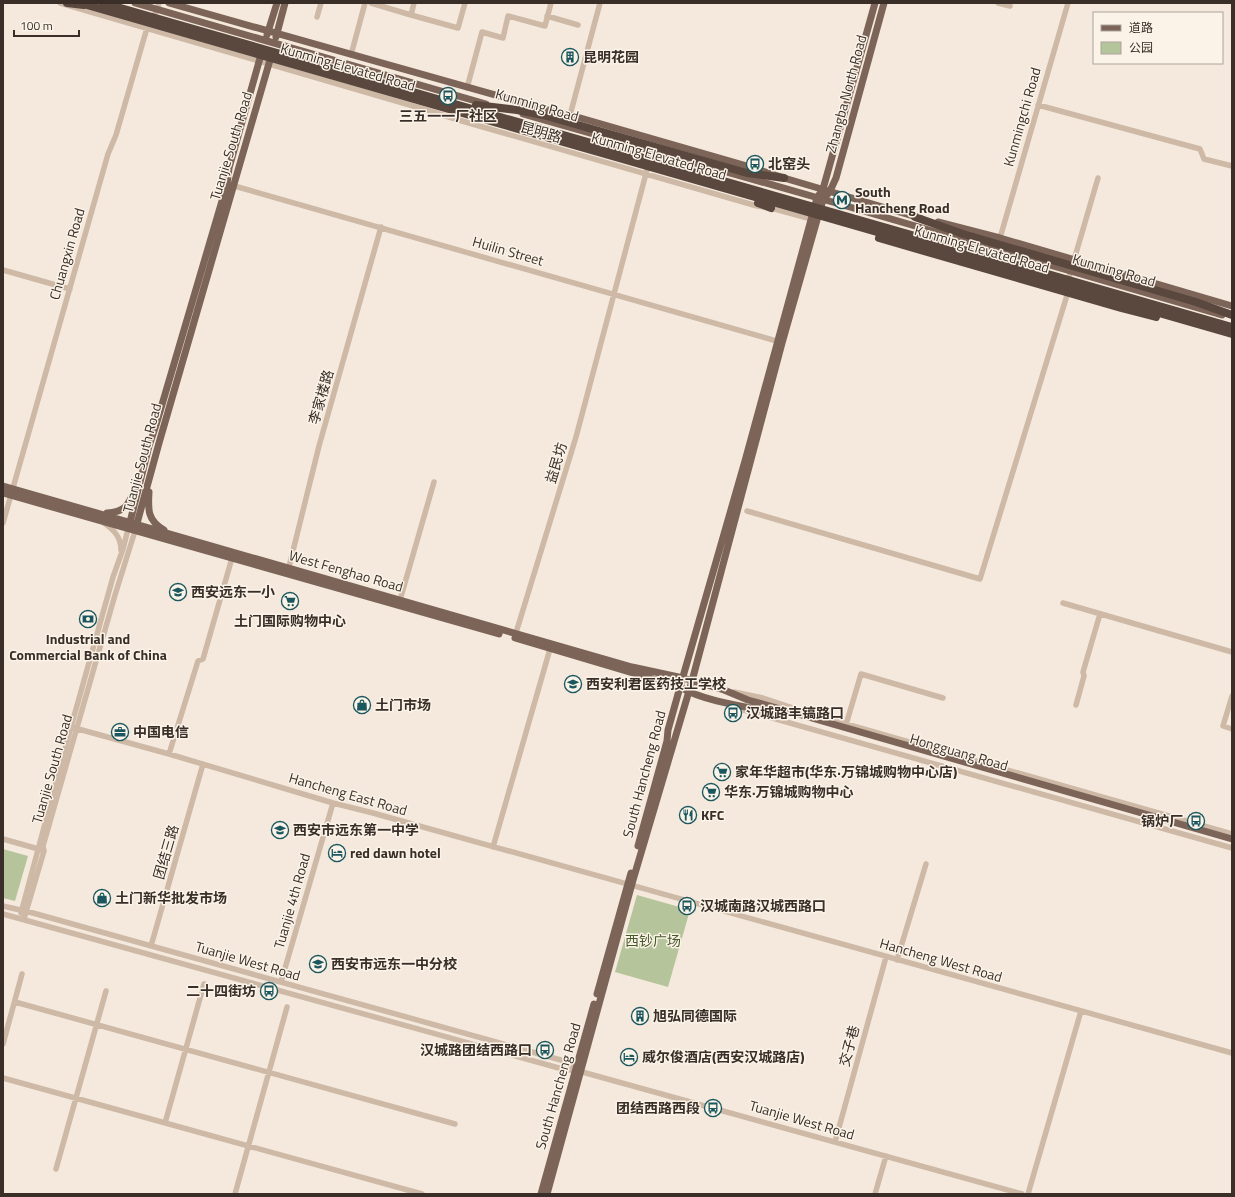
<svg xmlns="http://www.w3.org/2000/svg" width="1235" height="1197" viewBox="0 0 1235 1197" font-family="'Titillium Web','Noto Sans SC',sans-serif">
	<rect width="100%" height="100%" fill="#f4e9dc"/>
	<path fill="#b5c49a" d="M3,849L28,856L15,901L3,898Z
		M637,895L690,910L668,987L615,972Z"/>
	<g fill="none" stroke-linecap="round" stroke-linejoin="round">
		<path stroke="#cdb9a6" stroke-width="5.5" d="M60,3L420,108L462,121L757,206L771,208L815,220
			M371,3L411,15L414,3
			M998,3L1010,6
			M411,15L458,28L465,3
			M547,16L578,25
			M317,17L321,3
			M351,55L365,3
			M467,88L482,32L503,38L508,16L545,26L551,3
			M1038,105L1200,149L1204,159L1232,166
			M569,119L600,3
			M231,185L780,342
			M1000,238L1068,3
			M1074,260L1098,178
			M3,270L70,289
			M747,511L980,579L1068,292L1070,271
			M3,523L108,154L116,135L147,28L157,10L159,3
			M104,523C114,530 121,537 121,550
			M288,571L319,446L381,227
			M400,600L434,482
			M1063,603L1232,652
			M515,636L576,437L652,151
			M734,692L763,698L811,714L1232,834
			M1232,696L1223,726L1232,729
			M1076,705L1084,676L1083,672L1100,614
			M740,709L1232,848
			M71,727L169,754L333,803L373,813L1232,1053
			M845,728L861,674L943,698
			M169,754L198,661L203,659L232,558
			M3,839L42,850
			M493,847L550,649
			M3,906L33,913L568,1062L575,1070
			M21,913L71,727L113,577L123,549L128,529
			M3,914L566,1070H575L1022,1194
			M24,919L44,851L43,846L115,595L135,531
			M151,946L203,764
			M897,960L926,864
			M281,982L333,803
			M15,1002L455,1124
			M3,1044L22,974
			M3,1078L422,1194
			M165,1123L204,984
			M835,1142L886,957
			M56,1169L106,991
			M235,1194L287,1007
			M875,1194L886,1156
			M1028,1194L1081,1011"/>
		<path stroke="#7c6558" stroke-width="7" d="M135,3L486,104
			M169,3L559,113L570,115L747,166L784,178L920,218
			M267,35L277,3
			M276,37L285,3
			M523,114L836,203L1222,315
			M938,222L1000,238L1232,306
			M3,486L632,667L683,678L724,690L748,700L777,708L1232,839
			M149,492C148,509 147,520 164,530
			M3,493L499,634
			M107,513C124,512 128,506 134,492
			M129,526L149,446L156,425L227,184L229,168L262,51
			M136,527L159,443L272,53
			M515,638L680,687C705,702 748,707 778,713
			M638,846L667,741L668,730L680,687L745,461L817,198L823,189L875,3
			M597,994L631,873
			M541,1194L594,1004
			M547,1194L633,880L692,681L782,343L817,220L823,200L830,191L836,178L884,3"/>
		<path stroke="#5a483e" stroke-width="8" d="M67,3L84,5
			M80,3L1232,334
			M103,3L1232,327
			M476,105L517,110L543,115L747,173L784,178
			M758,203L771,208
			M915,217L963,234L1196,302L1232,315
			M879,238L1121,308L1156,317"/>
	</g>
	<defs>
		<g id="building-ring" transform="scale(0.9)"><circle r="9.5" fill="#fbf3e8" stroke="#1a575e" stroke-width="1.5"/><path d="M-4-6H4V6H1V3H-1V6H-4ZM-2.5-4.3h1.7v1.8h-1.7ZM.8-4.3h1.7v1.8H.8ZM-2.5-1h1.7V.8h-1.7ZM.8-1h1.7V.8H.8Z" fill="#1a575e"/></g>
		<g id="bus-ring" transform="scale(0.9)"><circle r="9.5" fill="#fbf3e8" stroke="#1a575e" stroke-width="1.5"/><path d="M-5-6H5V4H4V6H2V4H-2V6H-4V4H-5ZM-3.5-4V0h7V-4ZM-3.5 1.2v1.5H-2V1.2ZM2 1.2v1.5H3.5V1.2Z" fill="#1a575e"/></g>
		<g id="metro-ring" transform="scale(0.9)"><circle r="9.5" fill="#fbf3e8" stroke="#1a575e" stroke-width="1.5"/><path d="M-5.5 5V-5H-3L0 0L3-5H5.5V5H3V-.5L0 4L-3-.5V5Z" fill="#1a575e"/></g>
		<g id="school-ring" transform="scale(0.9)"><circle r="9.5" fill="#fbf3e8" stroke="#1a575e" stroke-width="1.5"/><path d="M0-5L7-2L0 1L-7-2ZM-4 1L0 2.5L4 1V4Q0 6-4 4Z" fill="#1a575e"/></g>
		<g id="supermarket-ring" transform="scale(0.9)"><circle r="9.5" fill="#fbf3e8" stroke="#1a575e" stroke-width="1.5"/><path d="M-6-5.5h2.5l.6 2H6L4.5 2H-2.5L-4.4-4H-6ZM-1.5 3.2a1.3 1.3 0 1 0 .1 0ZM3 3.2a1.3 1.3 0 1 0 .1 0Z" fill="#1a575e"/></g>
		<g id="bank-ring" transform="scale(0.9)"><circle r="9.5" fill="#fbf3e8" stroke="#1a575e" stroke-width="1.5"/><path d="M-6-4H6V4H-6ZM0-2.3a2.3 2.3 0 1 0 0 4.6a2.3 2.3 0 1 0 0-4.6Z" fill="#1a575e"/></g>
		<g id="shop-ring" transform="scale(0.9)"><circle r="9.5" fill="#fbf3e8" stroke="#1a575e" stroke-width="1.5"/><path d="M-5-2.5h2.3a2.7 3.5 0 0 1 5.4 0H5L5.5 6h-11ZM-1.5-2.5h3a1.5 2.3 0 0 0-3 0Z" fill="#1a575e"/></g>
		<g id="office-ring" transform="scale(0.9)"><circle r="9.5" fill="#fbf3e8" stroke="#1a575e" stroke-width="1.5"/><path d="M-6-3h4V-5.5h4V-3h4V5H-6ZM-1-4.5V-3h2v-1.5ZM-6 0V1H6V0Z" fill="#1a575e"/></g>
		<g id="restaurant-ring" transform="scale(0.9)"><circle r="9.5" fill="#fbf3e8" stroke="#1a575e" stroke-width="1.5"/><path d="M-5-6h1v4h1v-4h1v4h1v-4h1v5L-1.5 .5V6h-2V.5L-5-1ZM5-6V6H3V1.5H1.5Q1.5-4 5-6Z" fill="#1a575e"/></g>
		<g id="hotel-ring" transform="scale(0.9)"><circle r="9.5" fill="#fbf3e8" stroke="#1a575e" stroke-width="1.5"/><path d="M-6-4.5h1.5V1H6V5H4.5V3h-9V5H-6ZM-4 0a1.8 1.8 0 1 1 3.6 0ZM.5 0V-2.5h3Q6-2.5 6 0Z" fill="#1a575e"/></g>
	</defs>
	<g fill-rule="evenodd">
		<use href="#building-ring" x="570" y="57"/>
		<use href="#bus-ring" x="448" y="96"/>
		<use href="#bus-ring" x="755" y="164"/>
		<use href="#metro-ring" x="842" y="200"/>
		<use href="#school-ring" x="178" y="592"/>
		<use href="#supermarket-ring" x="290" y="601"/>
		<use href="#bank-ring" x="88" y="619"/>
		<use href="#school-ring" x="573" y="684"/>
		<use href="#shop-ring" x="362" y="705"/>
		<use href="#bus-ring" x="733" y="713"/>
		<use href="#office-ring" x="120" y="732"/>
		<use href="#supermarket-ring" x="722" y="772"/>
		<use href="#supermarket-ring" x="711" y="792"/>
		<use href="#restaurant-ring" x="688" y="815"/>
		<use href="#bus-ring" x="1196" y="821"/>
		<use href="#school-ring" x="280" y="830"/>
		<use href="#hotel-ring" x="337" y="853"/>
		<use href="#shop-ring" x="102" y="898"/>
		<use href="#bus-ring" x="687" y="906"/>
		<use href="#school-ring" x="318" y="964"/>
		<use href="#bus-ring" x="269" y="991"/>
		<use href="#building-ring" x="640" y="1016"/>
		<use href="#bus-ring" x="545" y="1050"/>
		<use href="#hotel-ring" x="629" y="1057"/>
		<use href="#bus-ring" x="713" y="1108"/>
	</g>
	<g text-anchor="middle" stroke-width="3" stroke-linejoin="round" paint-order="stroke">
		<g font-size="14" font-weight="bold" fill="#392e28" stroke="#fbf3e8" text-anchor="start">
			<text x="583" y="62">昆明花园</text>
			<text x="448" y="121" text-anchor="middle">三五一一厂社区</text>
			<text x="768" y="169">北窑头</text>
			<text x="855" y="197">South<tspan x="855" dy="16">Hancheng Road</tspan></text>
			<text x="191" y="597">西安远东一小</text>
			<text x="290" y="626" text-anchor="middle">土门国际购物中心</text>
			<text x="88" y="644" text-anchor="middle">Industrial and<tspan x="88" dy="16">Commercial Bank of China</tspan></text>
			<text x="586" y="689">西安利君医药技工学校</text>
			<text x="375" y="710">土门市场</text>
			<text x="746" y="718">汉城路丰镐路口</text>
			<text x="133" y="737">中国电信</text>
			<text x="735" y="777">家年华超市(华东·万锦城购物中心店)</text>
			<text x="724" y="797">华东·万锦城购物中心</text>
			<text x="701" y="820">KFC</text>
			<text x="1183" y="826" text-anchor="end">锅炉厂</text>
			<text x="293" y="835">西安市远东第一中学</text>
			<text x="350" y="858">red dawn hotel</text>
			<text x="115" y="903">土门新华批发市场</text>
			<text x="700" y="911">汉城南路汉城西路口</text>
			<text x="331" y="969">西安市远东一中分校</text>
			<text x="256" y="996" text-anchor="end">二十四街坊</text>
			<text x="653" y="1021">旭弘同德国际</text>
			<text x="532" y="1055" text-anchor="end">汉城路团结西路口</text>
			<text x="642" y="1062">威尔俊酒店(西安汉城路店)</text>
			<text x="700" y="1113" text-anchor="end">团结西路西段</text>
		</g>
		<g font-size="14" fill="#392e28" stroke="#fbf3e8">
			<text transform="translate(348 67) rotate(16)" y="5">Kunming Elevated Road</text>
			<text transform="translate(846 94) rotate(-75)" y="5">Zhangba North Road</text>
			<text transform="translate(537 105) rotate(16)" y="5">Kunming Road</text>
			<text transform="translate(1022 117) rotate(-74)" y="5">Kunmingchi Road</text>
			<text transform="translate(541 132) rotate(16)" y="5">昆明路</text>
			<text transform="translate(231 146) rotate(-73)" y="5">Tuanjie South Road</text>
			<text transform="translate(659 156) rotate(16)" y="5">Kunming Elevated Road</text>
			<text transform="translate(982 249) rotate(16)" y="5">Kunming Elevated Road</text>
			<text transform="translate(508 251) rotate(16)" y="5">Huilin Street</text>
			<text transform="translate(67 254) rotate(-74)" y="5">Chuangxin Road</text>
			<text transform="translate(1114 270) rotate(16)" y="5">Kunming Road</text>
			<text transform="translate(321 397) rotate(-74)" y="5">李家楼路</text>
			<text transform="translate(142 458) rotate(-75)" y="5">Tuanjie South Road</text>
			<text transform="translate(556 463) rotate(-73)" y="5">益民坊</text>
			<text transform="translate(346 571) rotate(16)" y="5">West Fenghao Road</text>
			<text transform="translate(959 752) rotate(16)" y="5">Hongguang Road</text>
			<text transform="translate(52 769) rotate(-74)" y="5">Tuanjie South Road</text>
			<text transform="translate(644 774) rotate(-75)" y="5">South Hancheng Road</text>
			<text transform="translate(348 794) rotate(16)" y="5">Hancheng East Road</text>
			<text transform="translate(166 852) rotate(-74)" y="5">团结三路</text>
			<text transform="translate(292 901) rotate(-74)" y="5">Tuanjie 4th Road</text>
			<text transform="translate(941 960) rotate(16)" y="5">Hancheng West Road</text>
			<text transform="translate(248 961) rotate(16)" y="5">Tuanjie West Road</text>
			<text transform="translate(849 1046) rotate(-75)" y="5">交子巷</text>
			<text transform="translate(558 1086) rotate(-74)" y="5">South Hancheng Road</text>
			<text transform="translate(802 1120) rotate(16)" y="5">Tuanjie West Road</text>
		</g>
		<g font-size="14" fill="#465929" stroke="#fbf3e8">
			<text x="653" y="946">西钞广场</text>
		</g>
	</g>
	<rect width="1235" height="1197" fill="none" stroke="#392e28" stroke-width="8"/>
	<rect x="1093" y="12" width="130" height="52" fill="#fbf3e8" stroke="#ada49b"/>
	<rect x="1101" y="25" width="20" height="6" fill="#7c6558" stroke="#ada49b"/>
	<text x="1129" y="32" font-size="12" fill="#392e28">道路</text>
	<rect x="1101" y="42" width="20" height="12" fill="#b5c49a" stroke="#ada49b"/>
	<text x="1129" y="52" font-size="12" fill="#392e28">公园</text>
	<path d="M14 30v6h65v-6" fill="none" stroke="#392e28" stroke-width="2"/>
	<text x="20" y="30" font-size="12" fill="#392e28" stroke="#fbf3e8" stroke-width="3" paint-order="stroke">100 m</text>
</svg>
